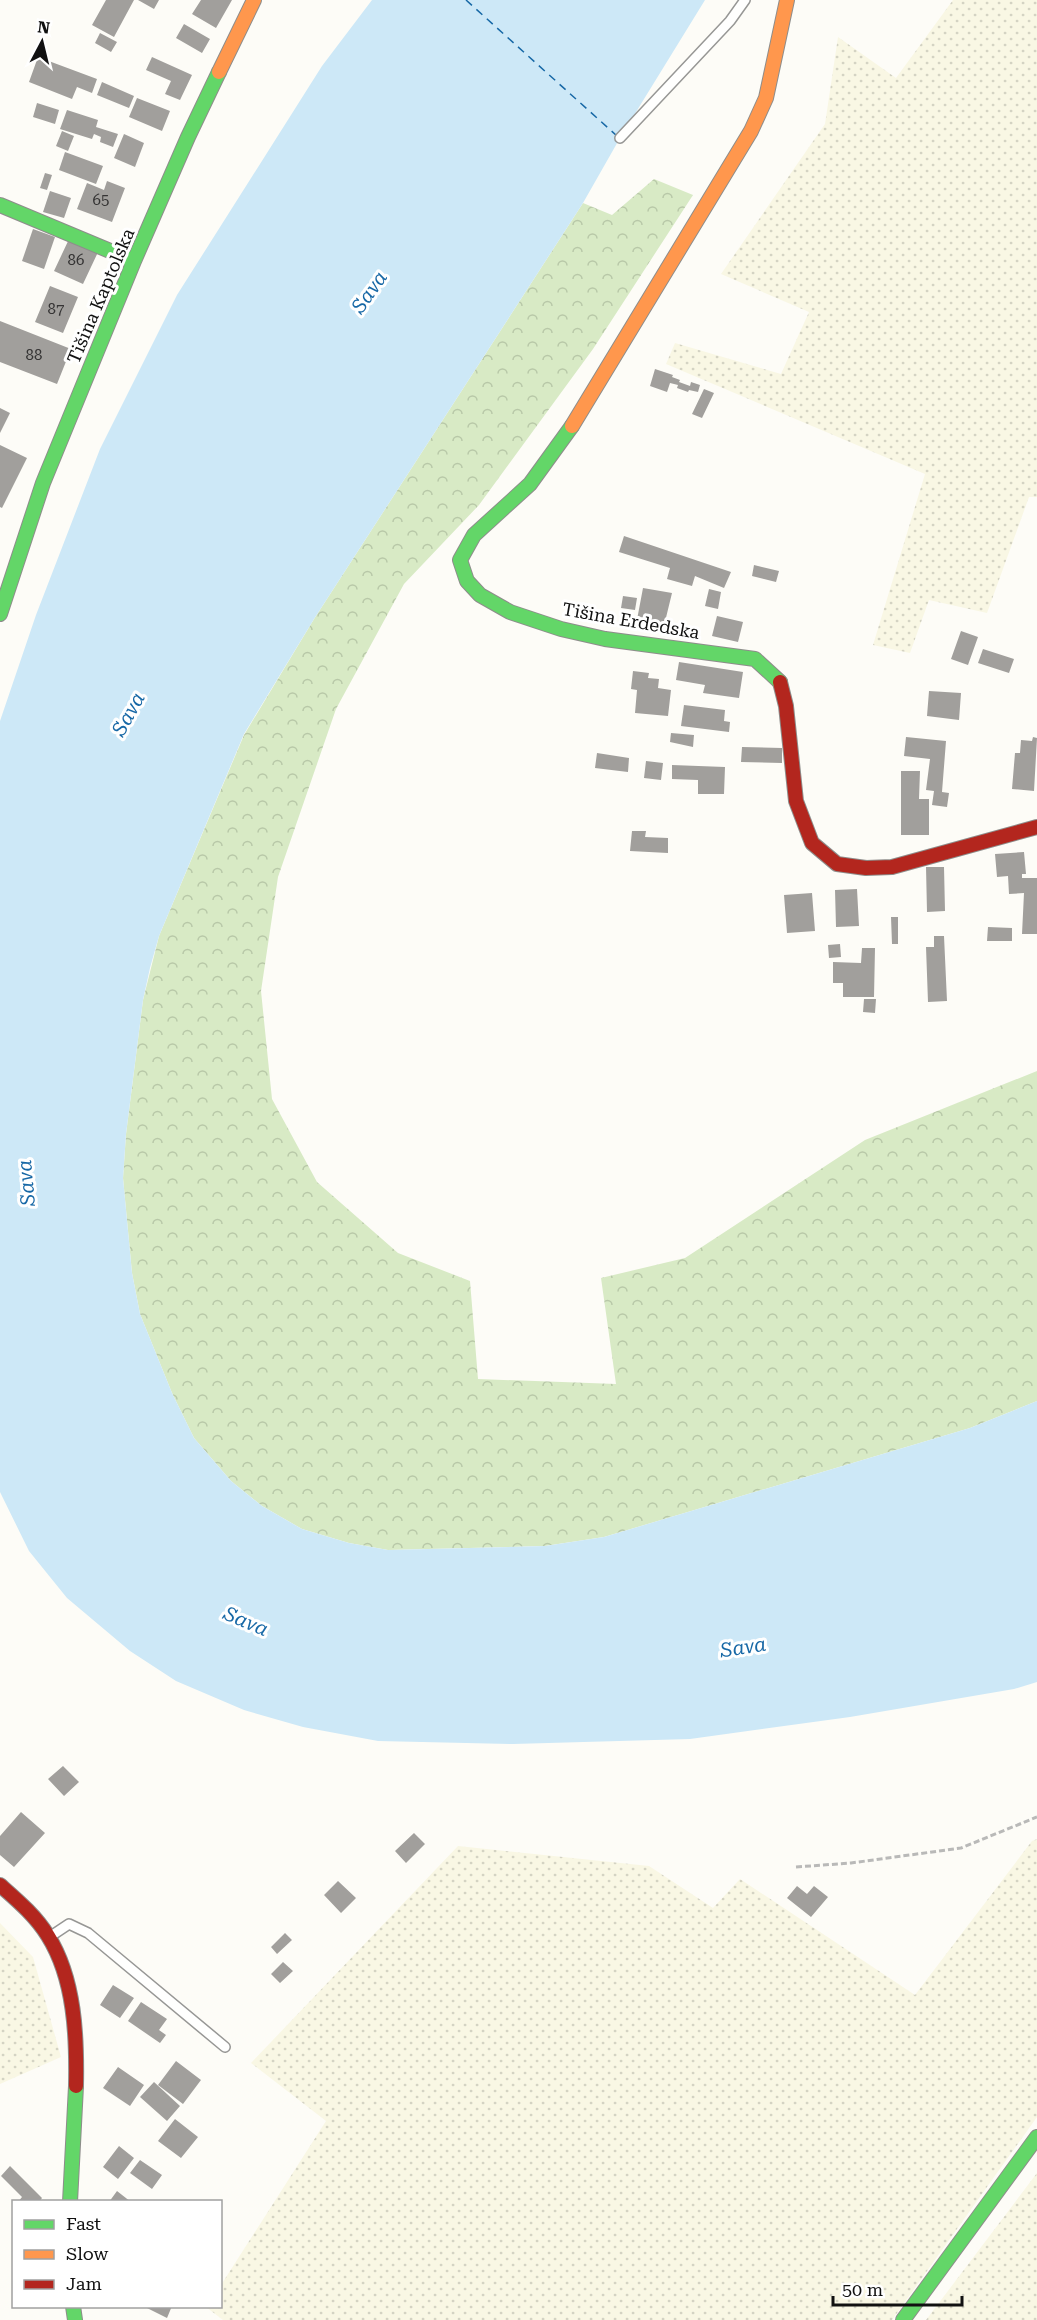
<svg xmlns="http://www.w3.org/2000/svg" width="1037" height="2320" viewBox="0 0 1037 2320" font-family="'Roboto Serif',serif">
	<defs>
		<pattern id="farmland-dots" width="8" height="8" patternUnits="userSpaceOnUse" patternTransform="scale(1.5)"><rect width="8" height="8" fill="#f9f7e4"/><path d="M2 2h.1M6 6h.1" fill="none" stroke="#d4d3c3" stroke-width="1.8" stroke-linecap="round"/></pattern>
		<pattern id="forest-crowns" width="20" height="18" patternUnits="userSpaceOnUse" patternTransform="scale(1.5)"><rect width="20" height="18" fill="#d8eac5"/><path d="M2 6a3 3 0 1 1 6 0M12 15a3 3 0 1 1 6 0" fill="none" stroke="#b8c8a8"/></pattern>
	</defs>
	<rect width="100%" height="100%" fill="#fdfcf7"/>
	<path fill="url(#farmland-dots)" d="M953,0H1037V497H1029L987,613L929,600L910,653L873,645L925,474L666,364L675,343L781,374L809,312L721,274L825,124L838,37L896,78Z
		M1037,1839V2117L892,2320H223L206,2307L220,2306L221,2285L326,2121L251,2063L458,1846L649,1866L713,1908L740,1879L915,1995L1032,1841Z
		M0,1923L33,1957L61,2057L0,2084Z
		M1037,2173V2320H926Z"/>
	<path fill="url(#forest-crowns)" d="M654,179L693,195L593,349L479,505L404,584L336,709L278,877L261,991L272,1099L317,1182L398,1253L470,1281L478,1379L616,1384L601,1278L685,1258L865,1140L1037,1071V1401L970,1428L604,1537L545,1546L388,1550L349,1543L302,1529L262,1506L231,1481L194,1438L172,1393L140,1314L132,1273L123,1178L126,1134L143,1000L159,936L244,735L314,619L583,203L612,215Z"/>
	<path fill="#cde8f7" d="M372,0H705L620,138L583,203L314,619L244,734L159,936L150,968L143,1000L126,1134L123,1178L132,1273L140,1314L172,1393L194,1438L231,1481L262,1506L302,1529L349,1543L388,1550L545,1546L604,1537L970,1428L1037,1401V1682L1014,1689L850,1717L690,1739L513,1744L378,1741L303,1727L244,1710L176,1681L130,1651L67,1598L29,1551L0,1492V721L36,615L100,449L177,295L322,66Z"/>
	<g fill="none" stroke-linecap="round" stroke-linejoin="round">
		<path stroke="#1768a6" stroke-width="1.5" stroke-dasharray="8 6" stroke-linecap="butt" d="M466,0L617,136"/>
	</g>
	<path fill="#a19f9c" d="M106,0H134L114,37L92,25Z
		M138,0H159L154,9Z
		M201,0H232L216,28L192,14Z
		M184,24L210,39L202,53L176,38Z
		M100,33L117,42L111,52L95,43Z
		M38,57L97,79L92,93L77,87L72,99L29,82Z
		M152,57L192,75L180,100L165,94L171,81L146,70Z
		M102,82L134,96L129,108L97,95Z
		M137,98L170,111L162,131L129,117Z
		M37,103L59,110L55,124L33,117Z
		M67,110L98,120L96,127L118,134L113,147L100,142L101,137L94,134L92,139L60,129Z
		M62,131L74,136L68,151L56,146Z
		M124,134L144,143L135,167L114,158Z
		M65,152L103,166L96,184L59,170Z
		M45,173L52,175L47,190L40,188Z
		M107,181L125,188L112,222L77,209L87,183L104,190Z
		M50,191L71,198L64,218L43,212Z
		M33,229L55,237L44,269L22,261Z
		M70,237L99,250L83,284L54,271Z
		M50,286L78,297L63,333L35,322Z
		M0,321L71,349L57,384L0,362Z
		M655,369L673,375L672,377L680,380L679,382L690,386L691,382L700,385L698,392L689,390L688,392L677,388L678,385L670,383L667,392L650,386Z
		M704,389L714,393L702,418L692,414Z
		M0,408L10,413L0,433Z
		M0,445L27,458L2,508L0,507Z
		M624,536L731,572L724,588L695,576L692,586L667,579L670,568L619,552Z
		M754,565L779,571L776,582L752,576Z
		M643,588L672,593L663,630L636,625Z
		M709,589L721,592L718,609L705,606Z
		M623,596L637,598L635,610L621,608Z
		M717,616L743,622L738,642L712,636Z
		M961,631L978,637L968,665L951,659Z
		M983,649L1014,659L1009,673L978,663Z
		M679,662L743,672L739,698L703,693L705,685L676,680Z
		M633,671L649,673L648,678L659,679L658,688L671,690L668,716L635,713L637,690L631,689Z
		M929,691L961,693L959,720L927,716Z
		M684,705L725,710L724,721L730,722L729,732L681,726Z
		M671,733L694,735L693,747L670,742Z
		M906,737L946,741L942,792L949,793L947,807L932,805L934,791L926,790L930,759L904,756Z
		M1033,737L1037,738L1034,791L1012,789L1015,753H1020L1021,740L1032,741Z
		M742,747L782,748V763L741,762Z
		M597,753L629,758L628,772L595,768Z
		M646,761L663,763L661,780L644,778Z
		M672,765L725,767L724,794H698V780L672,779Z
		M901,771H920L919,799H929V835H901Z
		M632,831H646L645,837L668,838V853L630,851Z
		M1024,852L1026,874H1022V878H1037V934H1022L1024,893L1009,894L1008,876L997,877L995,854Z
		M926,867H944L945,911L927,912Z
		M857,889L859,926L836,927L835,890Z
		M812,893L815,931L787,933L784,895Z
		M891,917H898V944H892Z
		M988,927L1012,928V941H987Z
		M934,936H944L947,1001L928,1002L926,947H934Z
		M840,944L841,957L829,958L828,945Z
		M862,948H875L874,997H843V983H833V962L861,963Z
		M864,999H876L875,1013L863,1012Z
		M63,1766L79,1782L64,1796L48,1779Z
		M21,1812L45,1833L14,1867L0,1855V1836Z
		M414,1833L425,1844L406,1863L395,1851Z
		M338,1881L356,1898L341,1913L324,1895Z
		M797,1886L807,1894L814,1886L828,1897L811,1917L787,1898Z
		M285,1933L292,1940L277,1954L271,1947Z
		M283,1962L293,1971L280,1983L271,1974Z
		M113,1985L134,1998L120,2018L100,2005Z
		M141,2002L167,2019L159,2030L166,2035L160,2043L128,2021Z
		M176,2061L201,2080L183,2104L158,2085Z
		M118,2067L144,2085L130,2106L103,2088Z
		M154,2082L180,2106L167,2121L140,2097Z
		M175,2119L198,2137L181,2158L158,2141Z
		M119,2146L134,2158L118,2179L103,2167Z
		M140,2160L162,2175L152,2189L130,2173Z
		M10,2166L42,2198L39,2202H18L22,2197L1,2176Z
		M117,2191L131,2202H109Z
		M143,2306H172L167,2318Z"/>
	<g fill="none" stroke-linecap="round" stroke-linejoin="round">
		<g stroke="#979795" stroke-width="12">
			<path id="lane" d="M620,138L730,21L745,0
				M51,1936L69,1924L88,1933L225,2047"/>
		</g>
		<g stroke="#8e8d8b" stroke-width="16">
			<path id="fast" d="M0,205L134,261
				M572,426L530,484L474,535L460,560L467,581L480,595L510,612L561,629L605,639L755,659L780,682
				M0,614L43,483L134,261L188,137L219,72
				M70,2202L76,2086
				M73,2306L75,2320
				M903,2320L1037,2137"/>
		</g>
		<g stroke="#8e8d8b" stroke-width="16">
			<path id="slow" d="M219,72L254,0
				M572,426L751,131L766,98L787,0"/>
		</g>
		<g stroke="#8e8d8b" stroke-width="16">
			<path id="jam" d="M780,682L786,706L796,801L812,843L837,864L866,868L892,867L1037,827
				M0,1885C17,1900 36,1916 48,1936C75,1979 77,2037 76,2086"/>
		</g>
		<path stroke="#b9b9b8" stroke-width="3" stroke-dasharray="6 3" stroke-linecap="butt" d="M796,1867L851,1863L961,1848L1037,1817"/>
		<use href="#lane" stroke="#fffffe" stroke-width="9"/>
		<use href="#fast" stroke="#63d668" stroke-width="14"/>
		<use href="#slow" stroke="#ff974d" stroke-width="14"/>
		<use href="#jam" stroke="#b3261e" stroke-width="14"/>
	</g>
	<g text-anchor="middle" stroke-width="6" stroke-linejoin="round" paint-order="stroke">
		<g font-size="15" fill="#353434">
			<text x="101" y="205">65</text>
			<text x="76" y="265">86</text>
			<text x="56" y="314">87</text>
			<text x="34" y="360">88</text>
		</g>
		<g font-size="18" fill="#111" stroke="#fff">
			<text transform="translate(101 296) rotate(-67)" y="6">Tišina Kaptolska</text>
			<text transform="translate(631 621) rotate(10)" y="6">Tišina Erdedska</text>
		</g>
		<g font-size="20" font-style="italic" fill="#1768a6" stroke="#fff">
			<text transform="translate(369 292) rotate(-55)" y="7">Sava</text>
			<text transform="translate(128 714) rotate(-61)" y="7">Sava</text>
			<text transform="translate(26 1183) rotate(-95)" y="7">Sava</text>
			<text transform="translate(246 1621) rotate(23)" y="7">Sava</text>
			<text transform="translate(743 1647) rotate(-9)" y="7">Sava</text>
		</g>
	</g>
	<rect x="12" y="2200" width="210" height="108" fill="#ffffff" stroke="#a0a0a0" stroke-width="1.5"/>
	<rect x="24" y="2220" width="30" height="9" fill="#63d668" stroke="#a0a0a0" stroke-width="1.5"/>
	<text x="66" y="2230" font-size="18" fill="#111111">Fast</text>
	<rect x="24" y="2250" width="30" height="9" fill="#ff974d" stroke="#a0a0a0" stroke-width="1.5"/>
	<text x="66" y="2260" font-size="18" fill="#111111">Slow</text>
	<rect x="24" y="2280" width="30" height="9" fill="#b3261e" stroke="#a0a0a0" stroke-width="1.5"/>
	<text x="66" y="2290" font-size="18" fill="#111111">Jam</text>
	<g transform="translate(42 42) rotate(7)" stroke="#ffffff" stroke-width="4.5" paint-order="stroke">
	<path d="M0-4.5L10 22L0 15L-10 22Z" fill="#111111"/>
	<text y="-9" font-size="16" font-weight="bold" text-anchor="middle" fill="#111111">N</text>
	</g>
	<path d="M833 2296v9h129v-9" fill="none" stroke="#111111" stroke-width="3"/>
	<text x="842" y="2296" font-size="18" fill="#111111" stroke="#ffffff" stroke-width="4.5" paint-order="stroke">50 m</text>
</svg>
